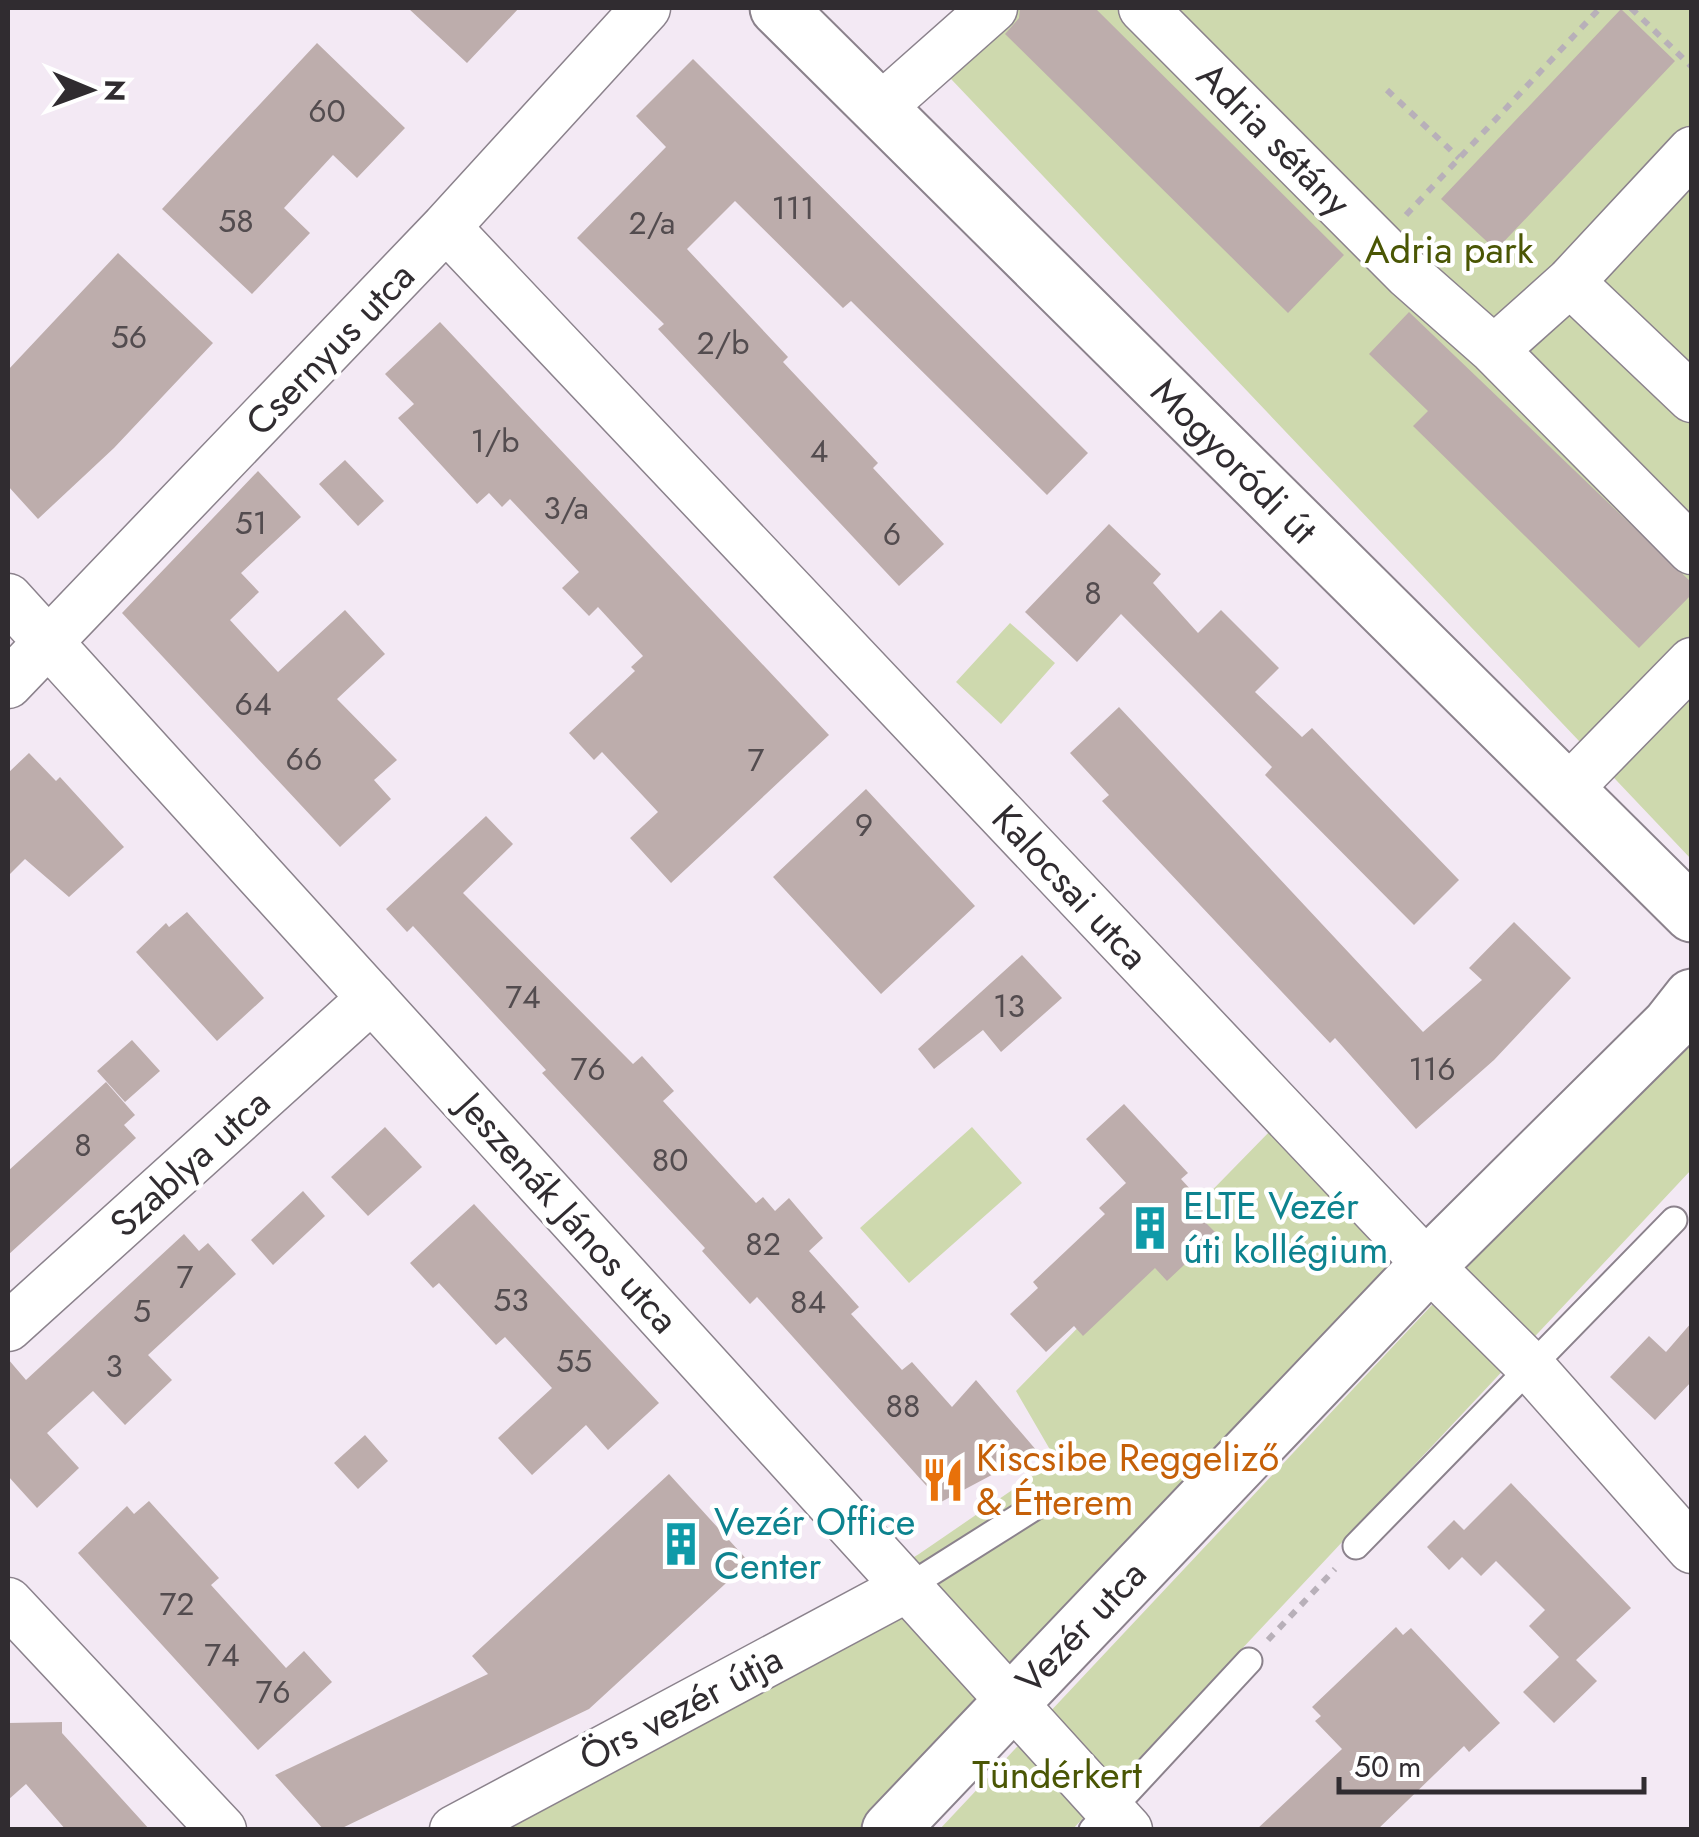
<svg xmlns="http://www.w3.org/2000/svg" width="1699" height="1837" viewBox="0 0 1699 1837" font-family="Jost,sans-serif">
	<rect width="100%" height="100%" fill="#f3e9f4"/>
	<path fill="#ced9ae" d="M993,8H1691V859L933,60Z
		M1010,623L1055,663L1001,724L956,682Z
		M1691,1029V1170L1073,1829L939,1830Z
		M972,1127L1022,1183L909,1283L860,1228Z
		M1272,1129L1391,1264L878,1829L463,1830L919,1554L1056,1460L1016,1391Z"/>
	<path fill="#bdadac" d="M408,8H519L467,63Z
		M1020,8H1095L1344,255L1288,313L1005,34L1019,18Z
		M1621,9L1675,61L1496,250L1441,199Z
		M317,43L405,128L357,178L333,155L284,208L310,233L252,294L162,209Z
		M693,59L1088,453L1047,495L851,301L843,308L735,201L687,249L788,357L783,362L878,463L873,468L944,544L899,586L658,329L664,324L577,238L666,147L636,116Z
		M118,253L213,343L114,448L38,519L8,486V370Z
		M1409,312L1692,583V594L1639,648L1413,426L1428,411L1369,354Z
		M440,322L829,735L671,883L630,838L658,812L602,752L594,760L569,733L635,671L631,667L643,656L598,607L589,616L562,588L579,572L510,499L502,507L489,493L477,504L398,418L414,404L385,374Z
		M345,460L384,501L358,526L319,484Z
		M258,471L301,517L241,573L259,592L230,620L278,672L345,610L385,654L337,699L397,760L374,780L391,799L340,847L122,613Z
		M1109,524L1161,574L1153,583L1198,633L1221,610L1279,668L1255,692L1302,737L1312,728L1459,880L1414,925L1265,775L1272,767L1121,614L1077,662L1025,612Z
		M1119,707L1423,1032L1482,980L1469,968L1514,922L1571,978L1494,1060L1416,1129L1335,1038L1330,1043L1102,801L1109,795L1070,753Z
		M29,753L56,781L60,777L124,847L69,897L25,859L8,876V773Z
		M866,789L975,906L881,994L773,877Z
		M486,816L513,844L463,893L633,1064L642,1056L674,1091L663,1101L756,1203L763,1197L775,1211L789,1198L823,1238L809,1251L859,1307L851,1314L902,1370L912,1362L952,1407L976,1380L1037,1451L941,1502L757,1297L750,1304L702,1251L705,1248L542,1073L546,1070L413,926L407,932L386,909Z
		M187,912L264,998L217,1041L136,952L166,923L169,927Z
		M1022,955L1062,998L1001,1052L983,1030L934,1069L918,1049Z
		M132,1040L160,1071L125,1102L97,1071Z
		M106,1082L135,1115L124,1125L136,1138L8,1255V1171Z
		M1124,1104L1188,1173L1181,1179L1213,1214L1205,1222L1217,1234L1167,1281L1155,1268L1083,1336L1074,1326L1046,1352L1010,1314L1038,1288L1033,1282L1105,1214L1099,1208L1126,1183L1086,1139Z
		M385,1127L422,1167L368,1216L331,1177Z
		M303,1191L325,1216L273,1265L251,1240Z
		M474,1204L659,1403L608,1450L586,1425L532,1475L498,1438L552,1388L505,1337L496,1345L439,1283L433,1288L410,1263Z
		M184,1234L199,1251L208,1243L236,1274L148,1355L172,1380L125,1425L93,1391L47,1433L79,1468L37,1508L8,1476V1359L26,1380Z
		M1692,1322V1381L1655,1420L1610,1377L1649,1336L1666,1352Z
		M365,1435L388,1461L358,1489L334,1463Z
		M669,1474L749,1562L589,1709L338,1830H324L275,1775L488,1674L472,1656Z
		M1511,1483L1631,1608L1576,1660L1597,1681L1554,1723L1523,1692L1559,1657L1529,1626L1545,1610L1496,1561L1481,1576L1462,1557L1449,1570L1427,1547L1454,1520L1464,1530Z
		M149,1501L219,1578L211,1585L286,1668L304,1651L332,1682L258,1750L78,1553L127,1506L134,1514Z
		M1396,1627L1403,1635L1411,1628L1500,1723L1469,1752L1464,1746L1377,1830H1256L1342,1749L1315,1721L1321,1716L1312,1707Z
		M62,1722V1733L150,1830H66L26,1784L8,1800V1723Z"/>
	<g fill="none" stroke-linecap="round" stroke-linejoin="round">
		<g stroke="#8b828c" stroke-width="29">
			<path id="lane" d="M1356,1546L1674,1220
				M908,1587L1038,1505
				M1092,1830L1249,1661"/>
		</g>
		<g stroke="#8b828c" stroke-width="51">
			<path id="street" d="M1143,8L1409,275L1494,350L1570,282L1692,151
				M879,109L993,8
				M446,227L1428,1265L1529,1365L1692,1549
				M1570,282L1692,398
				M1494,350L1692,550
				M8,598L1128,1830
				M8,684L446,227L646,8
				M1566,791L1692,662
				M8,1327L372,998
				M8,1602L222,1830
				M454,1830L908,1587"/>
		</g>
		<g stroke="#8b828c" stroke-width="59">
			<path id="secondary" d="M778,8L1692,914
				M890,1830L1428,1265L1670,1025L1692,997"/>
		</g>
		<path stroke="#b8b0b9" stroke-width="6" stroke-dasharray="8 8" stroke-linecap="butt" d="M1631,8L1692,67
			M1387,90L1459,158
			M1406,215L1600,8
			M1268,1640L1335,1569"/>
		<use href="#lane" stroke="#fff" stroke-width="25"/>
		<use href="#street" stroke="#fff" stroke-width="48"/>
		<use href="#secondary" stroke="#fff" stroke-width="55"/>
	</g>
	<defs>
		<g id="building-bare" transform="scale(3.45)"><path d="M-4-6H4V6H1V3H-1V6H-4ZM-2.5-4.3h1.7v1.8h-1.7ZM.8-4.3h1.7v1.8H.8ZM-2.5-1h1.7V.8h-1.7ZM.8-1h1.7V.8H.8Z" fill="#0f9aa8" stroke="#fff" stroke-width="2.5" paint-order="stroke"/></g>
		<g id="restaurant-bare" transform="scale(3.45)"><path d="M-5-6h1v4h1v-4h1v4h1v-4h1v5L-1.5 .5V6h-2V.5L-5-1ZM5-6V6H3V1.5H1.5Q1.5-4 5-6Z" fill="#e8710a" stroke="#fff" stroke-width="2.5" paint-order="stroke"/></g>
	</defs>
	<g fill-rule="evenodd">
		<use href="#building-bare" x="1150" y="1228"/>
		<use href="#restaurant-bare" x="943" y="1480"/>
		<use href="#building-bare" x="681" y="1544"/>
	</g>
	<g text-anchor="middle" stroke-width="9" stroke-linejoin="round" paint-order="stroke">
		<g font-size="32" fill="#534c4f">
			<text x="327" y="122">60</text>
			<text x="793" y="219">111</text>
			<text x="236" y="232">58</text>
			<text x="652" y="234">2/a</text>
			<text x="129" y="348">56</text>
			<text x="723" y="354">2/b</text>
			<text x="495" y="452">1/b</text>
			<text x="819" y="462">4</text>
			<text x="566" y="519">3/a</text>
			<text x="251" y="534">51</text>
			<text x="892" y="545">6</text>
			<text x="1093" y="604">8</text>
			<text x="253" y="715">64</text>
			<text x="304" y="770">66</text>
			<text x="756" y="771">7</text>
			<text x="864" y="836">9</text>
			<text x="523" y="1008">74</text>
			<text x="1009" y="1017">13</text>
			<text x="588" y="1080">76</text>
			<text x="1432" y="1080">116</text>
			<text x="83" y="1156">8</text>
			<text x="670" y="1171">80</text>
			<text x="763" y="1255">82</text>
			<text x="185" y="1288">7</text>
			<text x="511" y="1311">53</text>
			<text x="808" y="1313">84</text>
			<text x="142" y="1322">5</text>
			<text x="574" y="1372">55</text>
			<text x="114" y="1377">3</text>
			<text x="903" y="1417">88</text>
			<text x="177" y="1615">72</text>
			<text x="222" y="1666">74</text>
			<text x="273" y="1703">76</text>
		</g>
		<g font-size="38" fill="#302c30" stroke="#fff">
			<text transform="translate(1274 139) rotate(45)" y="13">Adria sétány</text>
			<text transform="translate(330 349) rotate(-46)" y="13">Csernyus utca</text>
			<text transform="translate(1234 461) rotate(45)" y="13">Mogyoródi út</text>
			<text transform="translate(1070 887) rotate(47)" y="13">Kalocsai utca</text>
			<text transform="translate(190 1163) rotate(-42)" y="13">Szablya utca</text>
			<text transform="translate(568 1213) rotate(48)" y="13">Jeszenák János utca</text>
			<text transform="translate(1081 1627) rotate(-46)" y="13">Vezér utca</text>
			<text transform="translate(681 1708) rotate(-28)" y="13">Örs vezér útja</text>
		</g>
		<g font-size="38" fill="#4a5604" stroke="#fff">
			<text x="1449" y="263">Adria park</text>
			<text x="1057" y="1788">Tündérkert</text>
		</g>
		<g font-size="38" fill="#0d838f" stroke="#fff" text-anchor="start">
			<text x="1183" y="1219">ELTE Vezér<tspan x="1183" dy="44">úti kollégium</tspan></text>
			<text x="714" y="1535">Vezér Office<tspan x="714" dy="44">Center</tspan></text>
		</g>
		<g font-size="38" fill="#c56008" stroke="#fff" text-anchor="start">
			<text x="976" y="1471">Kiscsibe Reggeliző<tspan x="976" dy="44">&amp; Étterem</tspan></text>
		</g>
	</g>
	<rect width="1699" height="1837" fill="none" stroke="#302c30" stroke-width="20"/>
	<g transform="translate(90 90) rotate(91)" stroke="#ffffff" stroke-width="8" paint-order="stroke">
	<path d="M0-8L18 38L0 25L-18 38Z" fill="#302c30"/>
	<text y="-15" font-size="28" font-weight="bold" text-anchor="middle" fill="#302c30">N</text>
	</g>
	<path d="M1339 1777v15h305v-15" fill="none" stroke="#302c30" stroke-width="5"/>
	<text x="1354" y="1777" font-size="30" fill="#302c30" stroke="#ffffff" stroke-width="8" paint-order="stroke">50 m</text>
</svg>
